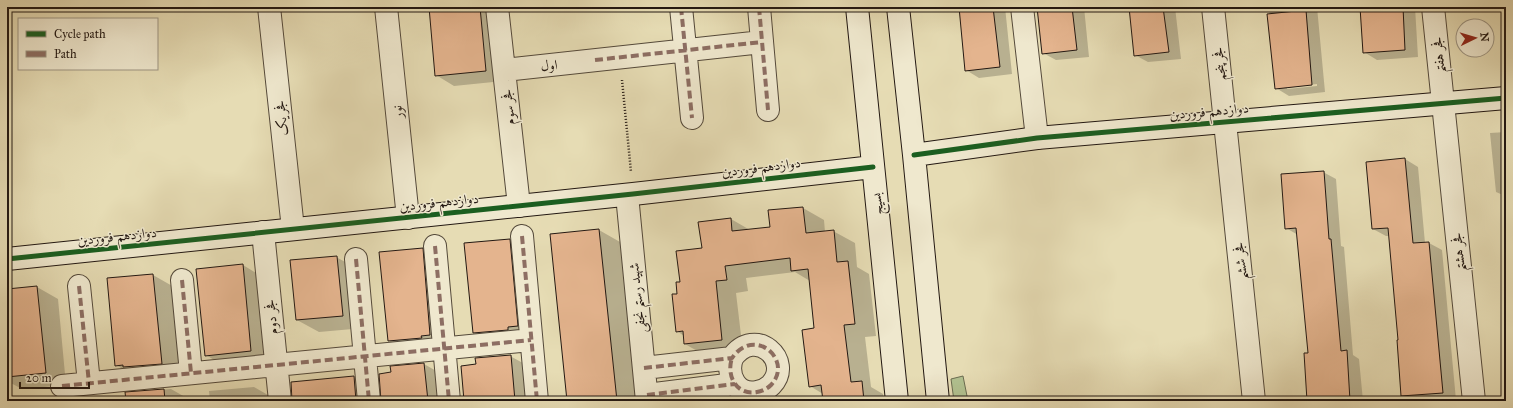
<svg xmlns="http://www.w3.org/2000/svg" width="1513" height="408" viewBox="0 0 1513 408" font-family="'IM FELL Great Primer',Amiri,serif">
	<rect width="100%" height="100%" fill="#e6dcb4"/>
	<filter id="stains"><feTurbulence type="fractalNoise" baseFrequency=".005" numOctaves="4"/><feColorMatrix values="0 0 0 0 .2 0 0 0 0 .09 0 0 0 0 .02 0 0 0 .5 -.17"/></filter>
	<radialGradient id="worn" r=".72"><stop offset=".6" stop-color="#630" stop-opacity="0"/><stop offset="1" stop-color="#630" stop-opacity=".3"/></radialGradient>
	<path fill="#b1c190" stroke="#6a6c51" d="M963,376L968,401H954L951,379Z"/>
	<path fill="#0003" fill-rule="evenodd" d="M430,7H497L503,81L454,86L436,75Z
		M959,7H1005L1012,74L979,78L966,70Z
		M1038,7H1084L1089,57L1056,60L1043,53Z
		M1130,7H1175L1181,59L1148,62L1135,55Z
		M1269,7H1317L1325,92L1289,96L1276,88ZM1317,84V86L1287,89V87Z
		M1361,7H1415L1418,57L1377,60L1364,52Z
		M1506,132V229L1503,195L1496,192L1490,133Z
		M1405,159L1418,167L1425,243H1429L1442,250L1456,400L1412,401L1402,395L1399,341L1390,236H1386L1373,229Z
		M1323,172L1336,179L1341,246L1344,247L1353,355L1359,359L1363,401H1308L1309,354L1298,235L1286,228Z
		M803,208L824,220L825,232L833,231L855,243L857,267L869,274L876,336L865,337L871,387L883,394L884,401H824L823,394L810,386L816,329L810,281L795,272L746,278L748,291L736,293L743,352L706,356L685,344L684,336L677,331L679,295L681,282L703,249L731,219L750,230L771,228Z
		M599,230L620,242L637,401H568L551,235Z
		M510,240L531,252L539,338L495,345L474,333Z
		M422,249L444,261L442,347L410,353L389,341Z
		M336,257L358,269L364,328L319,332L297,320Z
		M243,265L264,278L272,363L227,368L206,355Z
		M153,275L174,287L183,375L137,377L116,365Z
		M37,287L58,299L66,385L22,389L7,381V290Z
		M510,356L532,368L541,401H462V396H464L477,365Z
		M424,364L445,376L448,401H382L392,373Z
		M354,377L375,389L376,401H293Z
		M254,387L275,399L276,401H210L209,391Z
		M171,389L192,401H127L126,393Z
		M729,398L733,401H708Z"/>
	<path fill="#e4b48e" stroke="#231812" d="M429,7H480L486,71L435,76Z
		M959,7H993L1000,67L965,71Z
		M1037,7H1072L1077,50L1042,54Z
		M1129,7H1163L1169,52L1134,56Z
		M1360,7H1403L1405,50L1363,53Z
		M1306,10L1312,85L1275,89L1267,14Z
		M1405,158L1413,243L1429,242L1443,393L1401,396L1397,340H1398L1388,228L1372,229L1366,162Z
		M1324,171L1329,239H1331L1341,351L1347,350L1350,401H1307L1304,353H1308L1296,228L1285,229L1281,174Z
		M803,207L806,233L834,230L837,262L848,261L855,324L844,325L851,382L862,381L864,401H823L821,385L809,387L802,330L814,328L808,269L791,271L790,258L725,266L727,280L716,281L722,340L684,344L683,331L676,332L672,294H677L676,282H680L676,251L702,248L698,222L731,218L732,231L770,227L768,210Z
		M599,229L617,401H567L550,234Z
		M510,239L518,326L508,327V330L473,333L464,243Z
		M423,248L430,335L421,336L422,338L388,341L379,252Z
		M337,256L343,316L296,320L290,260Z
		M243,264L251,351L205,356L196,269Z
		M153,274L162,364L123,367V365L115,366L107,278Z
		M37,286L46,373L7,377V289Z
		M511,355L515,401H464L461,366L476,364L475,358Z
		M424,363L428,401H381L379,374L391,372L390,366Z
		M354,376L356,401H292L291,382Z
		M164,389L165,401H126L125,392Z"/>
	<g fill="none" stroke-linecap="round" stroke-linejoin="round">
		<g stroke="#54493a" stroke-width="24">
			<path id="street" d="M269,7L293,229
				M386,7L408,218
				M497,7L519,206
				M681,7L692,118
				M759,7L768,110
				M1022,7L1037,138
				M1213,7L1254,401
				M1433,7L1474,401
				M504,70L762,42
				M627,195L647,401
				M263,232L280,401
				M522,236L537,401
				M435,246L449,401
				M356,259L369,401
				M182,280L191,373
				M79,286L89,383
				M644,368L732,358C755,325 794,361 771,385C767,389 762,391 757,392C736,396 726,375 732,358
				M62,386L531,340
				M647,395L735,384"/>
		</g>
		<g stroke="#231812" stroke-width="24">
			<path id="secondary" d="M857,7L897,401
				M898,7L914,155L938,401
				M914,155L1037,138L1506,98
				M7,259L633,194L873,167"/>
		</g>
		<path stroke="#231812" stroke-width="2.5" stroke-dasharray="1 2" stroke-linecap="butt" d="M622,80L631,172"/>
		<use href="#street" stroke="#efe8ce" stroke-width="22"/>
		<use href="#secondary" stroke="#efe8ce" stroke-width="22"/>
		<path stroke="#8d6e63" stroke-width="4" stroke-dasharray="8 4" stroke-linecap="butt" d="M681,7L692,118
			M759,7L768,110
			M595,60L762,42
			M522,236L537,401
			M435,246L449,401
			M356,259L369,401
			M182,280L191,373
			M79,286L89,383
			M644,368L732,358C755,325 794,361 771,385C767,389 762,391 757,392C736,396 726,375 732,358
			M62,386L531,340
			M647,395L735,384"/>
		<g stroke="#efe8ce" stroke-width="8">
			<path id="cycleway" d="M914,155L1037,138L1506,98
				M7,259L633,194L873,167"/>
		</g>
		<use href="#cycleway" stroke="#1b5e20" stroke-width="5"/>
	</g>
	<g text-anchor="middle" stroke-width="3" stroke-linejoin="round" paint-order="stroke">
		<g font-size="14" fill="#231812" stroke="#efe8ce">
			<text transform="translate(1438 55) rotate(-95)" y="5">فجر هفتم</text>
			<text transform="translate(1219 64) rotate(-96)" y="5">فجر پنجم</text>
			<text transform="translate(549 65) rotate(-6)" y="5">اول</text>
			<text transform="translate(508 107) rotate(-96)" y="5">فجر سوم</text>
			<text transform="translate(1209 111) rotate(-5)" y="5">دوازدهم فروردین</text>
			<text transform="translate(397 112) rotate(-96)" y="5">نور</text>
			<text transform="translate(281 118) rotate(-96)" y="5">فجر یک</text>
			<text transform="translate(761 167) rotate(-7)" y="5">دوازدهم فروردین</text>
			<text transform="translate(439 202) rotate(-6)" y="5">دوازدهم فروردین</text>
			<text transform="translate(877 204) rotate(-96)" y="5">بسیج</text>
			<text transform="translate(117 236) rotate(-6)" y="5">دوازدهم فروردین</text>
			<text transform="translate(1458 252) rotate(-96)" y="5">فجر هشتم</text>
			<text transform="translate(1240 261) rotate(-96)" y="5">فجر ششم</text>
			<text transform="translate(637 298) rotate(-96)" y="5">شهید رستم نجفی</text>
			<text transform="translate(271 317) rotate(-96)" y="5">فجر دوم</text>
		</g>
	</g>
	<rect width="1513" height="408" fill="none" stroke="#e6dcb4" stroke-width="24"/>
	<rect x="8" y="8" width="1497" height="392" fill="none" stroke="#231812" stroke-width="2"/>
	<rect x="12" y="12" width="1489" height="384" fill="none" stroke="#231812"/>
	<rect x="18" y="18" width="140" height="52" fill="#efe8ce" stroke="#9d9583"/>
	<rect x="26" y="31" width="20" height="6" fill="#1b5e20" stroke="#9d9583"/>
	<text x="54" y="38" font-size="12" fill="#231812">Cycle path</text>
	<rect x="26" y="51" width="20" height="6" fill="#8d6e63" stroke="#9d9583"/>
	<text x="54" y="58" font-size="12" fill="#231812">Path</text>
	<g transform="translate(1475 38) rotate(85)"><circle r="19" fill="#efe8ce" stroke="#9d9583"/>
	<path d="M0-3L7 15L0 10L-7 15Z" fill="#8f2418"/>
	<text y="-6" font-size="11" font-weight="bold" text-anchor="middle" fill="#231812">N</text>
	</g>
	<path d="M20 382v6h69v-6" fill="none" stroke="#231812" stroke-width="2"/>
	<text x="26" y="382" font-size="12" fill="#231812" stroke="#efe8ce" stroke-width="3" paint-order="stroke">20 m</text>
	<rect width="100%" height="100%" filter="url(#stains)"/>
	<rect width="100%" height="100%" fill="url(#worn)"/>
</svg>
